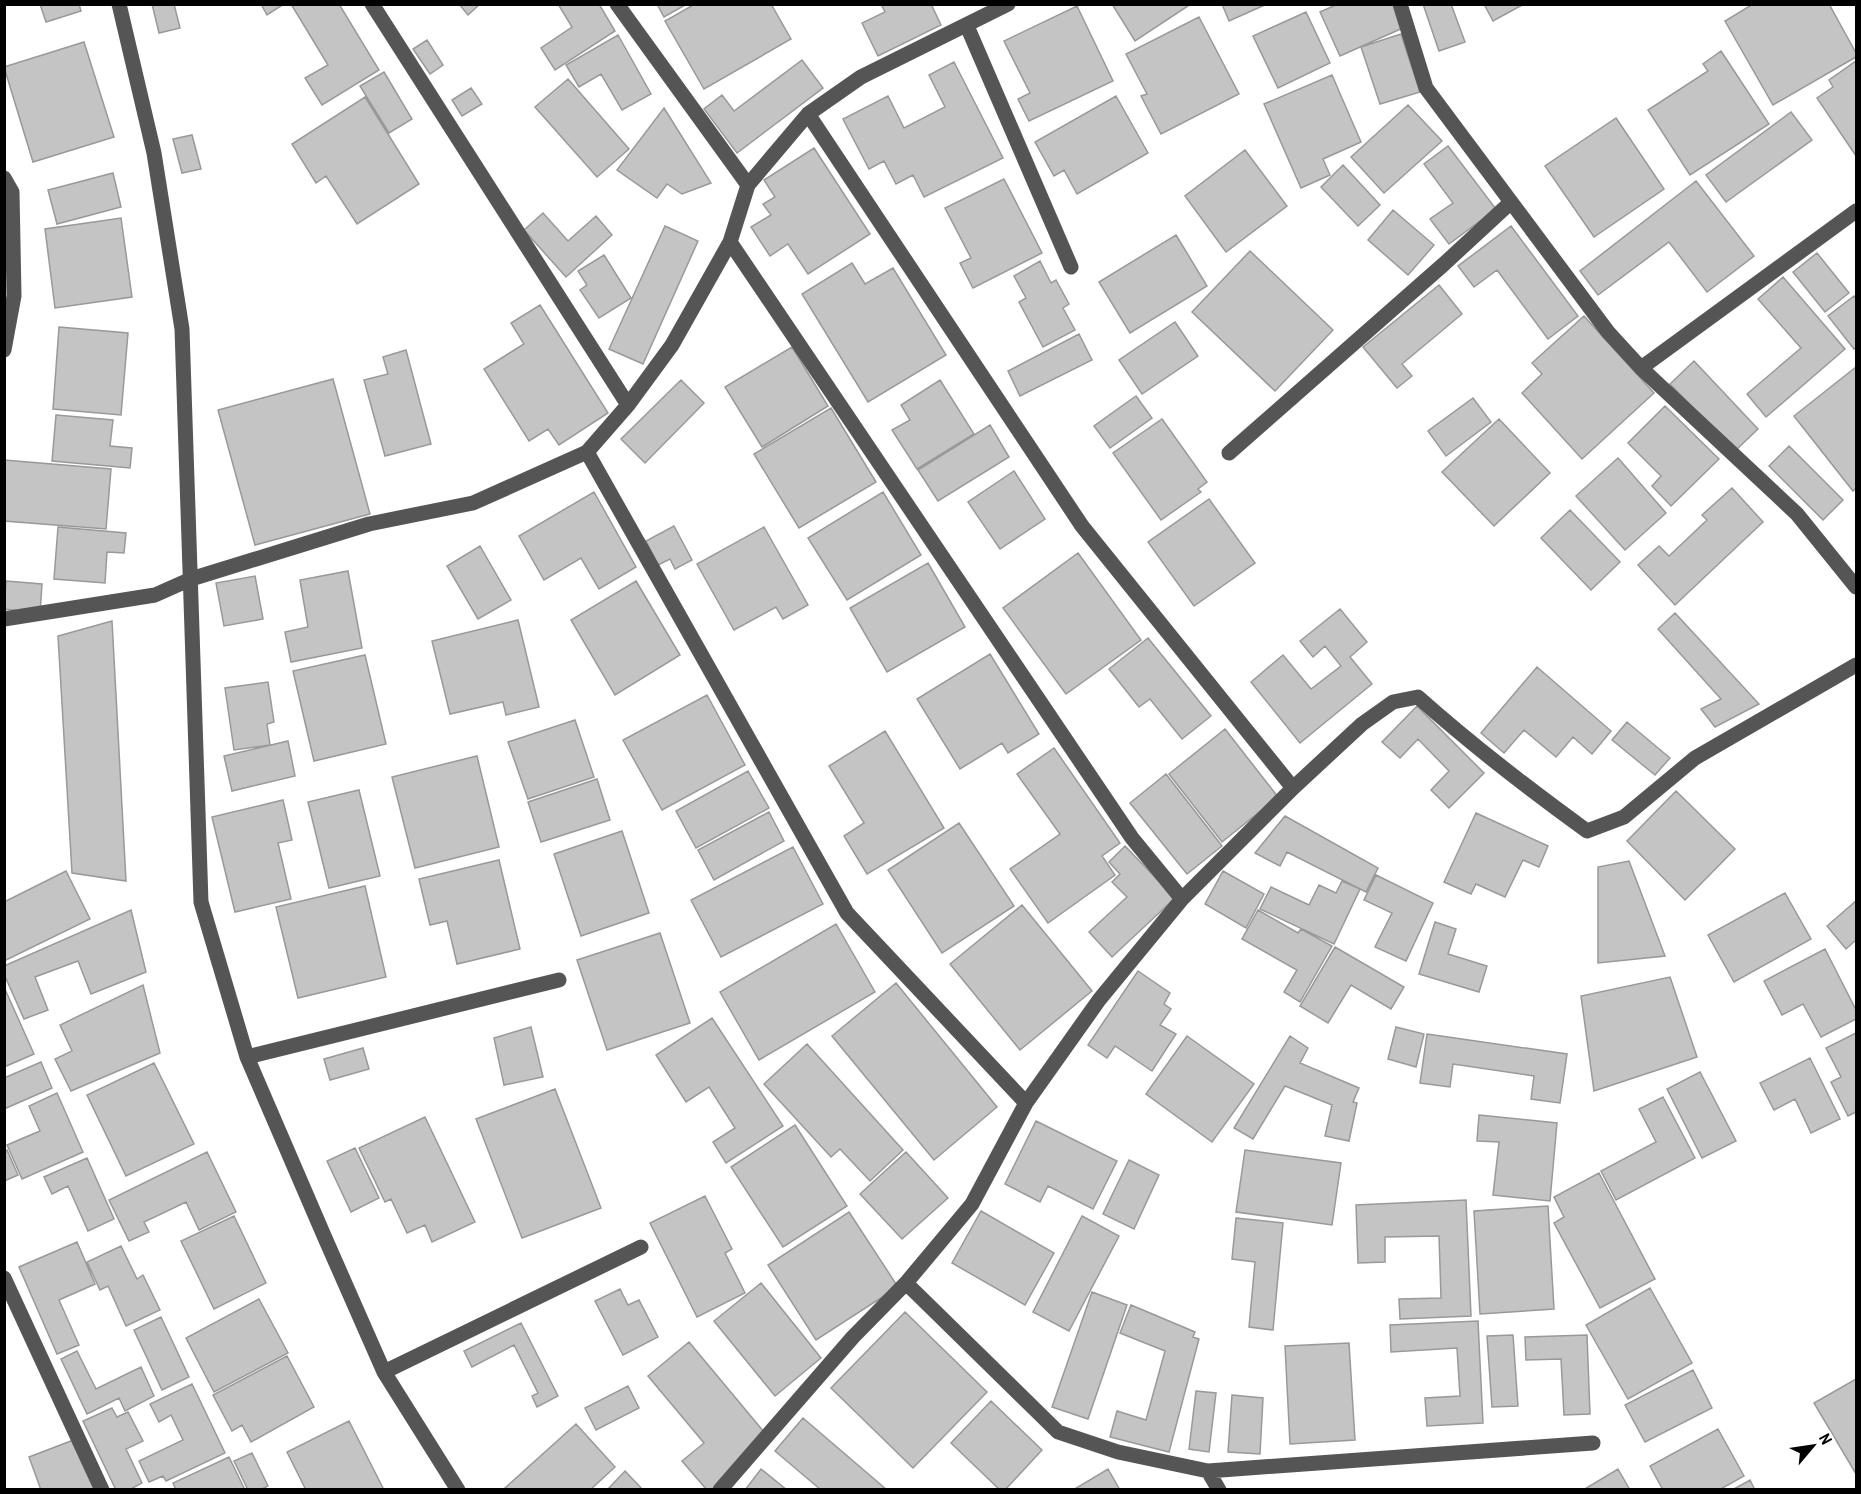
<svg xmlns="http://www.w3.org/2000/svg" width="1861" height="1494" viewBox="0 0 1861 1494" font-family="'Archivo Narrow',sans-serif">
	<rect width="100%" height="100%" fill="#fff"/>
	<path fill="#c4c4c4" stroke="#999" stroke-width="1.5" d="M40,4H79L81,11L46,22Z
		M152,4H174L180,28L159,33Z
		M261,4H284L267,15Z
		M291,4H339L379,70L322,105L305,78L328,65Z
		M459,4H480L468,15Z
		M558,4H599L615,31L555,70L541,48L572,27Z
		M657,4H687L664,17Z
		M695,4H771L791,39L704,89L665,21Z
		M881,4H931L941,25L878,56L862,23L885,12Z
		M1112,4H1191L1135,41Z
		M1222,4H1267L1229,21Z
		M1338,4H1395L1405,27L1340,56L1320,12Z
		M1423,4H1451L1465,42L1439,51Z
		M1484,4H1524L1493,21Z
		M1753,4H1829L1856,53V57L1773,105L1725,21Z
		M1077,6L1113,81L1029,121L1018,99L1030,93L1004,41Z
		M1306,12L1330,63L1278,88L1253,36Z
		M1199,17L1239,94L1161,134L1141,96L1147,94L1126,54Z
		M1401,34L1420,92L1380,104L1361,47Z
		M618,35L651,94L622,110L601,74L579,87L566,65Z
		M427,40L443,65L430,74L413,49Z
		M84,42L114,137L33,162L4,67Z
		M1721,51L1769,124L1690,175L1648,110L1708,71L1703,64Z
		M802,60L823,88L737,153L704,109L722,95L734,111Z
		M1856,61V156L1817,98L1833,87L1829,80Z
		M954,62L1003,158L924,197L913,175L896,184L884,161L869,169L843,119L888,96L904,128L945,107L929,75Z
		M384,72L412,119L389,133L360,86Z
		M1332,75L1361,142L1323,159L1330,175L1301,188L1264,104Z
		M568,79L629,149L597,177L535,107Z
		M471,88L482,104L462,116L452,100Z
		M1116,96L1148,153L1077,194L1064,170L1054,176L1035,142Z
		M365,97L419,184L357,224L326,176L316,183L292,144Z
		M1408,105L1442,141L1384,193L1351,157Z
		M664,108L711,183L682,194L667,184L657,198L617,170Z
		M1791,112L1812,140L1726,202L1706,175Z
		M1616,118L1664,189L1594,237L1545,166Z
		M192,135L201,169L182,173L173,139Z
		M1448,146L1496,209L1449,244L1430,219L1453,203L1424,164Z
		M814,148L870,234L808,274L788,244L770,256L751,227L771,215L763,204L775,197L764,180Z
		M1245,150L1287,206L1226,252L1185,196Z
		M1343,165L1380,205L1358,226L1321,187Z
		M113,173L121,207L57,224L48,190Z
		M1004,179L1042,253L973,288L960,263L971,258L945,208Z
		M1696,181L1754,256L1707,292L1669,242L1598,295L1580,271Z
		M1393,210L1434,245L1408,275L1368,240Z
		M543,213L568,241L596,216L612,235L566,277L524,230Z
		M121,218L132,297L55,308L45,229Z
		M665,226L698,241L643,364L609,349Z
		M1511,226L1578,316L1548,339L1497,270L1474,287L1458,266Z
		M1176,235L1207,286L1130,333L1099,282Z
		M1250,251L1333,330L1275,391L1192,312Z
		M1817,253L1849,293L1825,312L1793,272Z
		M604,255L631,298L599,318L580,290L587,285L578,271Z
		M1040,261L1051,283L1056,280L1069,304L1063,308L1075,330L1043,347L1019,302L1026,298L1014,276Z
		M852,263L865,284L893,268L946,355L868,402L802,294Z
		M1783,277L1845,349L1766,417L1747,394L1801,348L1758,299Z
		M1439,285L1462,314L1402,364L1412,376L1397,388L1363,347Z
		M1854,296L1856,299V347L1854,349L1828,316Z
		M540,305L608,413L559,445L548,429L529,441L484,369L524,344L511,323Z
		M1584,316L1654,393L1582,459L1522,393L1542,374L1532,363Z
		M1175,322L1198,356L1142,394L1119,360Z
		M59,327L128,333L121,415L53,409Z
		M1079,334L1092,360L1020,396L1008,371Z
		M792,347L828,406L762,447L725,387Z
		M406,350L431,444L385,456L364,380L388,374L383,357Z
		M1694,361L1758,429L1735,451L1670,384Z
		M1856,367V488L1853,491L1794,416Z
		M333,379L370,514L255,545L218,410Z
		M681,380L704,403L645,463L621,439Z
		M940,380L974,434L917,469L892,430L910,420L901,405Z
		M1136,396L1152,418L1110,448L1094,426Z
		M1473,398L1491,422L1446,456L1428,431Z
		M1665,406L1719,459L1671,506L1652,486L1661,476L1628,443Z
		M831,408L876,482L799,528L754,454Z
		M56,415L113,420L110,446L132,448L130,468L52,461Z
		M1162,419L1207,482L1198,489L1201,492L1161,520L1113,453Z
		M1499,419L1550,473L1494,526L1442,472Z
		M990,425L1009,457L938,501L918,470Z
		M1789,446L1843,500L1823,520L1769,466Z
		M1618,458L1666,513L1625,550L1576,496Z
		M4,460L111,469L106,529L4,521Z
		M1014,471L1045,519L1000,549L968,502Z
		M1732,488L1763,522L1675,605L1638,565L1659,546L1669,556L1707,520L1702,515Z
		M594,492L636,567L599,589L581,558L544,580L519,536Z
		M883,492L921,555L847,600L808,538Z
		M1209,499L1255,563L1194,606L1148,542Z
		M1570,510L1620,562L1591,590L1541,538Z
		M674,526L692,560L675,569L670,559L658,565L646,541Z
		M58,527L126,533L124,553L107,552L105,583L54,579Z
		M764,527L808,605L783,619L776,607L734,630L697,564Z
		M480,546L511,600L478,619L447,566Z
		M1078,553L1141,640L1066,694L1003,608Z
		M928,563L965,627L887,672L850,608Z
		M348,571L362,648L291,662L285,632L308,627L300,580Z
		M255,576L263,619L224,626L216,583Z
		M6,581L42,584L40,613L4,609Z
		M636,581L680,655L615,695L571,620Z
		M1340,609L1367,642L1350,657L1372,684L1300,743L1251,682L1283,655L1311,689L1341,666L1325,646L1313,657L1300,641Z
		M1675,613L1759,704L1715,727L1701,709L1721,699L1658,629Z
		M518,620L539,707L506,715L503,702L450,714L432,641Z
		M112,621L126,881L72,873L58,636Z
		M1148,638L1211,716L1182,739L1150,699L1139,707L1109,669Z
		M990,654L1039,734L1008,753L1002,743L960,769L917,699Z
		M365,655L386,744L314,761L293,671Z
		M1537,667L1611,731L1592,754L1573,737L1556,757L1524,730L1504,753L1481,733Z
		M268,682L274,722L267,724L270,745L234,750L225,688Z
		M707,695L745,765L662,810L623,740Z
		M1417,706L1484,773L1449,808L1431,790L1449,771L1418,739L1400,758L1382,742Z
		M575,720L594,777L528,799L508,742Z
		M1627,722L1670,758L1655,775L1612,740Z
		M1225,729L1278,797L1222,842L1169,774Z
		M885,731L944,828L867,874L844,836L864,823L829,766Z
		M288,741L295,776L232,791L224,756Z
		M1054,748L1120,843L1102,856L1115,875L1048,923L1010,869L1060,834L1017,774Z
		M477,756L499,847L415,868L392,777Z
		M748,771L769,808L696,848L676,811Z
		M1166,774L1222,846L1187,874L1130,803Z
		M597,779L610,820L541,842L528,802Z
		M359,790L380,876L329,888L308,802Z
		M1676,791L1735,849L1685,900L1627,841Z
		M283,800L292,840L278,843L291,899L235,912L212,817Z
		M769,812L784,841L714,880L698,850Z
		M1476,813L1548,846L1539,867L1523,860L1505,897L1476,884L1471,894L1444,882Z
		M1285,816L1378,868L1366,892L1287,852L1280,866L1255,853Z
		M959,823L1014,906L942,953L888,870Z
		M622,831L649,913L581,936L554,854Z
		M1125,846L1175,898L1112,957L1089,932L1127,897L1112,882L1120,874L1109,862Z
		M793,847L823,904L721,957L691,900Z
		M499,860L520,949L457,964L447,921L430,925L419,879Z
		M1629,861L1665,956L1598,963V867Z
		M66,871L90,919L4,961V902Z
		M1223,871L1264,894L1246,928L1205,904Z
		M1376,875L1433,903L1406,961L1375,947L1392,913L1364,900Z
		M1342,881L1360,889L1334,944L1260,909L1271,887L1309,905L1319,885L1336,893Z
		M365,886L386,977L298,998L276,907Z
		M1785,893L1811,939L1734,982L1708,935Z
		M1856,901V940L1846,949L1827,926Z
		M1022,905L1092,991L1020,1050L950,964Z
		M131,910L146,972L91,994L78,961L35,977L48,1010L24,1019L4,974V966Z
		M1258,910L1298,933L1301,929L1332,946L1300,1002L1284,992L1297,970L1242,939Z
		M1435,922L1456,929L1448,954L1487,966L1479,992L1419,974Z
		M836,924L875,992L759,1060L720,992Z
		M660,933L690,1023L607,1050L577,960Z
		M1335,947L1404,987L1391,1009L1351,985L1328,1023L1300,1006Z
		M1825,949L1856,1010V1019L1821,1037L1803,1004L1782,1015L1764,981Z
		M1138,971L1170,993L1164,1004L1171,1009L1160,1025L1176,1034L1152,1071L1115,1046L1107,1058L1088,1045Z
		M1670,977L1697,1057L1594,1091L1581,996Z
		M896,983L997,1107L934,1160L832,1036Z
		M143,985L160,1053L71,1091L55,1059L72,1051L60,1025Z
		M4,987L34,1054L4,1067Z
		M712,1018L783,1126L726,1163L713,1142L735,1128L709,1087L686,1102L656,1055Z
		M531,1027L543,1077L504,1085L494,1038Z
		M1396,1027L1424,1034L1416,1067L1388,1059Z
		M1856,1033V1112L1848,1116L1831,1082L1841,1077L1826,1048Z
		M1427,1034L1567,1054L1560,1103L1531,1099L1534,1076L1453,1064L1450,1087L1420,1083Z
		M1187,1036L1254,1084L1212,1142L1146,1094Z
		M1290,1036L1308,1048L1300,1063L1359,1088L1353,1102L1357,1103L1349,1141L1325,1136L1332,1105L1285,1086L1253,1139L1234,1128Z
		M807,1044L903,1150L870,1181L840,1149L831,1157L764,1084Z
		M363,1048L369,1069L330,1080L324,1059Z
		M1810,1058L1840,1119L1811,1133L1795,1099L1774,1110L1760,1083Z
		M41,1062L52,1088L4,1109V1078Z
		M154,1063L194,1144L126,1176L87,1095Z
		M1700,1072L1736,1141L1702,1158L1667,1089Z
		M555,1089L601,1208L522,1238L476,1119Z
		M57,1093L83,1152L22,1179L7,1145L40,1131L29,1106Z
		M1663,1097L1695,1158L1616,1200L1601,1171L1656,1142L1639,1109Z
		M1479,1115L1557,1123L1550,1201L1493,1195L1499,1142L1477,1141Z
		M425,1117L475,1222L432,1242L425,1225L407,1233L391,1199L385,1202L359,1148Z
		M1036,1121L1117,1161L1093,1209L1048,1186L1040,1202L1005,1184Z
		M795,1125L847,1206L783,1247L731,1167Z
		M355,1148L379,1198L351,1212L327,1161Z
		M7,1150L18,1175L4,1181V1152Z
		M1245,1150L1341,1163L1332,1225L1236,1212Z
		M207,1152L236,1212L199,1230L186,1202L144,1222L149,1232L129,1241L109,1200Z
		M906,1152L948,1198L902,1239L860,1194Z
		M87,1158L114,1219L88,1231L68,1186L52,1194L44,1177Z
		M1129,1160L1159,1175L1134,1229L1103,1214Z
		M1599,1173L1655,1279L1600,1308L1554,1223L1564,1217L1554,1197Z
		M705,1196L732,1249L725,1253L745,1293L697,1317L650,1223Z
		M1466,1200L1471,1316L1400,1319L1399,1299L1441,1298L1439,1236L1385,1237V1262L1358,1263L1356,1205Z
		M1548,1206L1554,1309L1480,1314L1474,1211Z
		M981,1211L1054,1253L1025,1305L952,1263Z
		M849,1212L898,1287L816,1340L768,1265Z
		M234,1216L266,1283L214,1309L181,1241Z
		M1082,1216L1119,1236L1069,1331L1033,1312Z
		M1236,1218L1283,1223L1273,1330L1249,1327L1255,1262L1232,1259Z
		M77,1242L95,1284L59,1300L79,1345L57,1354L19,1267Z
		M121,1246L137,1279L143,1275L160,1310L126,1326L108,1286L100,1290L87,1262Z
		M761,1283L821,1358L775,1396L714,1321Z
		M1650,1288L1692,1363L1628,1399L1586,1325Z
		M620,1289L628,1305L639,1300L658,1337L623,1355L595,1301Z
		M1092,1292L1127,1305L1088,1419L1052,1407Z
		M259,1299L288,1353L214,1392L186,1338Z
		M1131,1305L1195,1332L1193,1337L1199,1339L1169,1452L1110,1437L1117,1411L1146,1420L1165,1351L1120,1333Z
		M905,1312L987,1392L913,1468L831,1388Z
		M161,1317L189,1377L162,1390L134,1330Z
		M1478,1321L1483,1423L1427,1426L1425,1398L1460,1396L1457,1348L1391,1352L1390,1325Z
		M521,1323L558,1396L537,1407L532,1396L538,1393L514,1345L472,1367L464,1351Z
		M1513,1335L1518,1406L1492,1407L1487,1336Z
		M1587,1335L1590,1414L1564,1415L1561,1359L1526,1360L1525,1337Z
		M689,1342L764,1432L712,1490H707L682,1461L704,1443L648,1376Z
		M1349,1343L1355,1440L1290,1444L1285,1346Z
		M77,1351L96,1389L141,1367L154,1396L125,1411L119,1398L87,1414L61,1359Z
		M287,1356L314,1407L251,1442L242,1425L232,1431L213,1395Z
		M1693,1370L1712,1408L1645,1442L1625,1405Z
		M1856,1379V1474L1814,1403Z
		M192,1384L225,1453L166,1481L163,1476L149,1482L139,1461L183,1440L171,1415L159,1422L150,1404Z
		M628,1386L639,1408L596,1430L585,1408Z
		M1196,1391L1216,1393L1209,1452L1189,1449Z
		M1232,1395L1263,1398L1260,1454L1228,1452Z
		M991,1401L1042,1450L1005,1490H1000L951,1443Z
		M112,1408L117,1417L128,1412L143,1441L126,1449L142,1483L129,1490H116L83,1421Z
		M803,1418L887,1490H821L775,1451Z
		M349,1421L384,1490H306L287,1452Z
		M576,1424L615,1467L590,1490H506L505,1488Z
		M1718,1429L1744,1476L1719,1490H1663L1650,1466Z
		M76,1439L95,1490H41L29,1457Z
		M252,1453L268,1486L260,1490H248L234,1461Z
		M229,1457L245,1490H176L173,1483Z
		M761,1469L787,1490H745Z
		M1108,1469L1120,1490H1073Z
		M1618,1469L1630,1490H1583Z
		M625,1471L643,1490H607Z
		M1750,1480L1755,1490H1732Z"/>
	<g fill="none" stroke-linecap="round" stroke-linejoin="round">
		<path stroke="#555" stroke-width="15" d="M119,4L154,153L182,329L201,902L247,1057L325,1238L384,1372L458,1490
			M372,4L628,405
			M617,4L748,185
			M1400,4L1426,88L1608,332L1641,368L1797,514L1856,587
			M967,26L1071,267
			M808,114L1082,526L1293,788
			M4,178L12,192L14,296L4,350
			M730,242L1132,838L1182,899
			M1641,368L1856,211
			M587,452L847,913L1026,1103
			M1229,453L1444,264L1510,203
			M4,619L155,595L191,579L369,524L473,503L587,452L628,405L672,345L730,242L748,185L808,114L861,77L1008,4
			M247,1057L559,980
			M4,1278L102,1490
			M906,1283L1058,1432L1118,1452L1208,1471L1593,1443
			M384,1372L641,1247
			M1208,1471L1219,1490
			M720,1490L853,1337L906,1283L972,1204L1026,1103L1099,1000L1182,899L1293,788L1362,724L1393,702L1418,697C1472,745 1529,789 1587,831L1624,817L1695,758L1856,665"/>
	</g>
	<rect width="1861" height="1494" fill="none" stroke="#000000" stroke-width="12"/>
	<g transform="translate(1813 1446) rotate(61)" stroke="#ffffff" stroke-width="4.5" paint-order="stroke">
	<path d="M0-4.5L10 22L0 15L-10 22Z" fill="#000000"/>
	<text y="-9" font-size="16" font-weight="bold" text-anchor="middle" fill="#000000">N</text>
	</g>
</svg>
